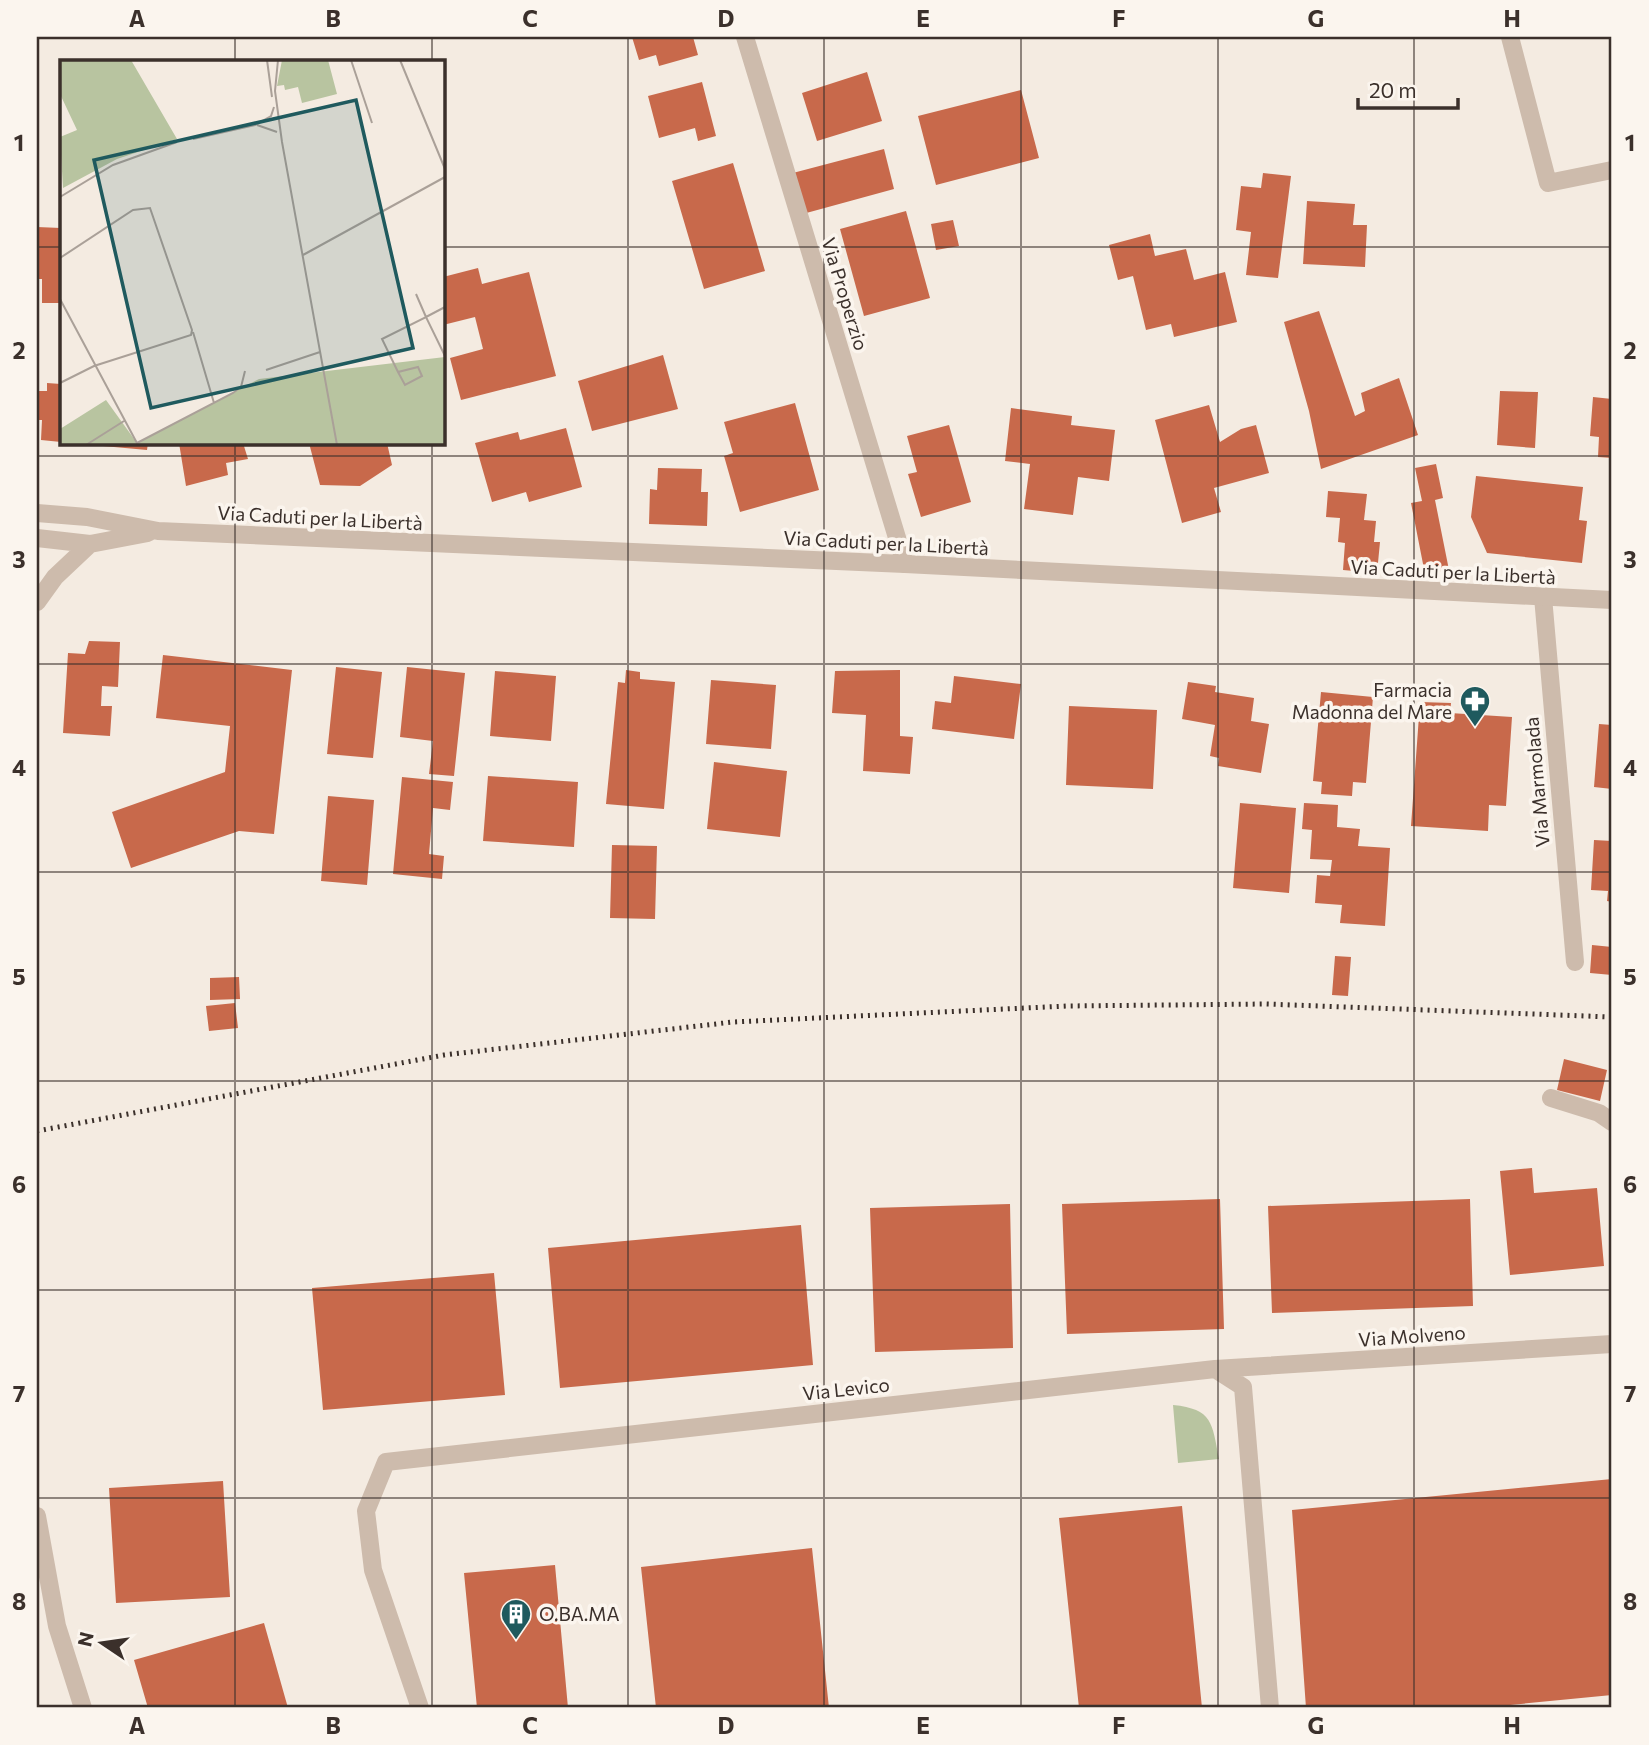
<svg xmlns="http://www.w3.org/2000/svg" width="1649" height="1745" viewBox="0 0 1649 1745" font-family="Commissioner,sans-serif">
	<rect width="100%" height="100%" fill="#f4ebe1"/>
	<path fill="#b8c4a0" d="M1173,1405C1213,1409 1212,1423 1219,1459L1178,1463Z"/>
	<path fill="#c8694b" d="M632,37H693L698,55L659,66L656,55L639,60Z
		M867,72L882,121L817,141L802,93Z
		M702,82L716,136L698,141L695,128L659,138L648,96Z
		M1021,90L1039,158L936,185L918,116Z
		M884,149L894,189L799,215L789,174Z
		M733,163L765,271L704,289L672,181Z
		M1263,173L1291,176L1278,278L1246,275L1251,232L1236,230L1241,186L1261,188Z
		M1307,201L1355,204L1353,225H1367L1365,267L1303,264Z
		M906,211L930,298L864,316L840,229Z
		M953,220L959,246L936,250L931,224Z
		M37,227L61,228V303H42V279H37Z
		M1150,234L1155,256L1186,249L1194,280L1225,272L1237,322L1174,337L1171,324L1146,330L1133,276L1118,280L1109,245Z
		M478,268L482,284L529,272L556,376L461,400L450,358L483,349L475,317L443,325V277Z
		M1319,311L1355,416L1365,411L1361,393L1399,378L1418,435L1321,469L1309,411L1284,322Z
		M663,355L678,409L592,431L578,381Z
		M47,383L61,384V442L41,440L42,420H37V391H47Z
		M1500,391L1538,392L1535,448L1497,445Z
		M1593,397L1612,399V458L1598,457L1599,437L1590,436Z
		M795,403L819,490L740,512L724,456L733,453L724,422Z
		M1209,405L1220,442L1241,429L1256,425L1269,473L1214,488L1221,512L1182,523L1155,420Z
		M1011,408L1072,416L1071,425L1115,430L1109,481L1078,477L1073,515L1024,509L1030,464L1005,461Z
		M949,425L971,502L921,517L908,474L917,472L907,436Z
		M566,428L582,487L529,502L526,492L492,502L475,443L518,432L520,440Z
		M92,443H148L147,450L92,445Z
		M179,443H243L248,459L226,463L228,475L186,486Z
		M309,443H387L392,465L360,486L320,485Z
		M1436,464L1443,498L1435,500L1449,570L1425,574L1411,503L1422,501L1415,468Z
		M658,468L702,469L701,492H708L707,526L649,524L650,489L657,490Z
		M1476,476L1583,487L1579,520L1587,521L1582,563L1487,553L1471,517Z
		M1328,491L1367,494L1364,520L1376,521L1374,542H1380L1377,573L1343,570L1345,543L1338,542L1340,518L1326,517Z
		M89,641L120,642L118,687L102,686L101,706H112L110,736L63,733L68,653L85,654Z
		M163,655L292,670L274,834L239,831L131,868L112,812L225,772L230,726L156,718Z
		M336,667L382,672L373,758L327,754Z
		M407,667L465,673L454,776L429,774L433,741L400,737Z
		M626,670L640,672V679L675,682L664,809L606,804L618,682L625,683Z
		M900,670V736L913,737L910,774L863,771L866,715L832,713L835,671Z
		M495,671L556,676L551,741L490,736Z
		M954,676L1021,684L1014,739L932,729L935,701L951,703Z
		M711,680L776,685L771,749L706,744Z
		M1188,682L1216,686L1215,692L1254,698L1251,721L1269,724L1261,773L1218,766L1219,758L1210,756L1215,725L1182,719Z
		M1321,692L1373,697L1366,783L1353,782L1352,796L1321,794L1322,782L1313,781Z
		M1420,702L1451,703L1450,713L1512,717L1506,806L1489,805L1488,831L1411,826Z
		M1069,706L1157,710L1153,789L1066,785Z
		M1599,724L1612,725V789L1594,787Z
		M714,762L787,771L780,837L707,829Z
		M488,776L578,782L574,847L483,841Z
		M402,777L453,782L450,810L433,808L429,854L444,856L442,879L393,874Z
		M328,796L374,800L367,885L321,881Z
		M1240,803L1296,808L1289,893L1233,888Z
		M1304,803L1338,805L1337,827L1360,829L1358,846L1390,848L1385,926L1340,923L1342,905L1315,903L1317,875L1330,876L1332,860L1310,859L1312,830L1302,829Z
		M1594,840L1612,841V902L1607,901L1608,891L1591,890Z
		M612,845L657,846L655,919L610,918Z
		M1592,945L1612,947V975L1590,973Z
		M1335,956L1351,957L1348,996L1332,995Z
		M239,977L240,999L210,1000V978Z
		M235,1003L238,1028L209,1031L206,1006Z
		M1564,1059L1607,1070L1600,1101L1557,1090Z
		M1532,1168L1534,1193L1597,1188L1604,1266L1510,1275L1500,1171Z
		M1220,1199L1224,1329L1067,1334L1062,1204Z
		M1470,1199L1473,1306L1272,1313L1268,1206Z
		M1010,1204L1013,1348L875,1352L870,1208Z
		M801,1225L813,1365L560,1388L548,1248Z
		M494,1273L505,1395L323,1410L312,1288Z
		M1612,1479V1695L1479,1708H1306L1292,1510Z
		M223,1481L230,1597L116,1603L109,1488Z
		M1182,1506L1202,1708H1079L1059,1518Z
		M812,1548L829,1708H656L641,1567Z
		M555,1565L568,1708H477L464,1573Z
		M264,1623L288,1708H148L134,1660Z"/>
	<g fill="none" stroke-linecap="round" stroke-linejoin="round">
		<path stroke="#cdbbac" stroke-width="18" d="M745,37L905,564
			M1510,37L1548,183L1612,170
			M1543,597L1575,962
			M1551,1098L1599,1113L1612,1122
			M1215,1369L1612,1344
			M420,1708L373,1570L366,1511L386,1462L1215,1369L1243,1387L1270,1708"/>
		<path stroke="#cdbbac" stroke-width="18" d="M37,513L87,517L158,531L905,564L1612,600
			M37,538L90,544L148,533
			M37,602L55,577L90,544
			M37,1516L57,1626L83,1708"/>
		<path stroke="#3b302b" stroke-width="5" stroke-dasharray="2 5" stroke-linecap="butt" d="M37,1131L444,1055L733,1022L1067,1006L1266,1004L1612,1017"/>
	</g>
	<path fill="none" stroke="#3b302b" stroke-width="2" stroke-opacity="0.55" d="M235,37V61M432,37V61M628,37V1708M824,37V1708M1021,37V1708M1218,37V1708M1414,37V1708M37,247H61M443,247H1612M235,443V1708M432,443V1708M37,456H1612M37,664H1612M37,872H1612M37,1081H1612M37,1290H1612M37,1498H1612"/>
	<defs>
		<g id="pharmacy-pin" transform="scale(1.575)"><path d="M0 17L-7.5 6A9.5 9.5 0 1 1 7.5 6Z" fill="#1f5a5e" stroke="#fbf5ee"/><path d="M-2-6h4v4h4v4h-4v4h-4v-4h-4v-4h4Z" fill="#fff"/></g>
		<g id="building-pin" transform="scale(1.575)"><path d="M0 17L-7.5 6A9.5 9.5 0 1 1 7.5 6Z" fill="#1f5a5e" stroke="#fbf5ee"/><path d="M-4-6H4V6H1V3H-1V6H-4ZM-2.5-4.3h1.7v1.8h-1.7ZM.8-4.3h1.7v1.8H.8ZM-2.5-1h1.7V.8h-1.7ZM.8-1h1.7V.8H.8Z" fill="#fff"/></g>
	</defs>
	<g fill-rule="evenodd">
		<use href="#pharmacy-pin" x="1475" y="701"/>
		<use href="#building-pin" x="516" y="1614"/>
	</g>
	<g text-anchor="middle" stroke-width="7" stroke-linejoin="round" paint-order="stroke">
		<g font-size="19" fill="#3b302b" stroke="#fbf5ee">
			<text transform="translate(845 294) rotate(73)" y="7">Via Properzio</text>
			<text transform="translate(320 518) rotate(3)" y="7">Via Caduti per la Libertà</text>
			<text transform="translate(886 543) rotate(3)" y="7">Via Caduti per la Libertà</text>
			<text transform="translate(1453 572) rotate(3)" y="7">Via Caduti per la Libertà</text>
			<text transform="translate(1537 782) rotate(-95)" y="7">Via Marmolada</text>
			<text transform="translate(1412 1336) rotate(-4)" y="7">Via Molveno</text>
			<text transform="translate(846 1389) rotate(-6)" y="7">Via Levico</text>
		</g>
		<g font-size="19" fill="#3b302b" stroke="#fbf5ee" text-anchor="end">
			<text x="1452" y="697">Farmacia<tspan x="1452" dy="22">Madonna del Mare</tspan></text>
			<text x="539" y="1621" text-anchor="start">O.BA.MA</text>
		</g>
	</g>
	<g transform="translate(60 60)">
		<rect width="385" height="385" fill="#f4ebe1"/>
		<path d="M0,0H71L117,79L57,99L3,128L0,77L17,70L0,34ZM222,0H268L277,34L242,43L238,27L225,30L224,25L217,26ZM385,297V385H0V369L46,340L77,383L199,319Z" fill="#b8c4a0"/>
		<path fill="none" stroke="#aaa098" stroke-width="2" d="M207,0L212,37M218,0L215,31L222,82L277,385M291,0L312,63M340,0L385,109M197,65L217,72M133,79L195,65L211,56L214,47M0,137L53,105L117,82M243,195L385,117M0,198L73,150L90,148L132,270L131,275L34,306L0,323M356,234L366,257L385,247M0,239L78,385M133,272L154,343M206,310L260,292M338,312L345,325L362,316L358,307L338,312L322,279L366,257L385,296M77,383L173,333L181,327L185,311M26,385L64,361"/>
		<path fill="#1f5a5e" fill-opacity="0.15" stroke="#1f5a5e" stroke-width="3.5" d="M296,40L353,288L91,348L34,100Z"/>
		<rect width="385" height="385" fill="none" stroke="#3b302b" stroke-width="3.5"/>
	</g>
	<rect width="1649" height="1745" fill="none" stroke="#fbf5ee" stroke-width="77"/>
	<g transform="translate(102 1643) rotate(283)" stroke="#fbf5ee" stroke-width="5" paint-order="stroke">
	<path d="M0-5L12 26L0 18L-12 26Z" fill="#3b302b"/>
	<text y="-10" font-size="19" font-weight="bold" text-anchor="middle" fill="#3b302b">N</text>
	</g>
	<path d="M1358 98v10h100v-10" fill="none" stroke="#3b302b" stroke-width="3.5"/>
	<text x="1369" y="98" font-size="21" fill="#3b302b" stroke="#fbf5ee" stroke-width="5" paint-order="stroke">20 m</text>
	<rect x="38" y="38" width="1572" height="1668" fill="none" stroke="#3b302b" stroke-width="2.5"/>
	<g font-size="23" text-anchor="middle" font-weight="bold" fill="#3b302b">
		<text x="137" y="27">A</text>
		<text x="333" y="27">B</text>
		<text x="530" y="27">C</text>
		<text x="726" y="27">D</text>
		<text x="923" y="27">E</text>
		<text x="1119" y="27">F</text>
		<text x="1316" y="27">G</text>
		<text x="1512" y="27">H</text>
		<text x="19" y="151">1</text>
		<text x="1630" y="151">1</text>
		<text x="19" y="359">2</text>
		<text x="1630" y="359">2</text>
		<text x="19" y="568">3</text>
		<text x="1630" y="568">3</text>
		<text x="19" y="776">4</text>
		<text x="1630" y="776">4</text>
		<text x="19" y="985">5</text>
		<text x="1630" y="985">5</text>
		<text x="19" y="1193">6</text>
		<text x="1630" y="1193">6</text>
		<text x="19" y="1402">7</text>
		<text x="1630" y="1402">7</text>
		<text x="19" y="1610">8</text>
		<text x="1630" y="1610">8</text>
		<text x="137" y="1734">A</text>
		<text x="333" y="1734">B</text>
		<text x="530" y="1734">C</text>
		<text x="726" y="1734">D</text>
		<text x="923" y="1734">E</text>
		<text x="1119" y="1734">F</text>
		<text x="1316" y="1734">G</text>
		<text x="1512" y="1734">H</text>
	</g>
</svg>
